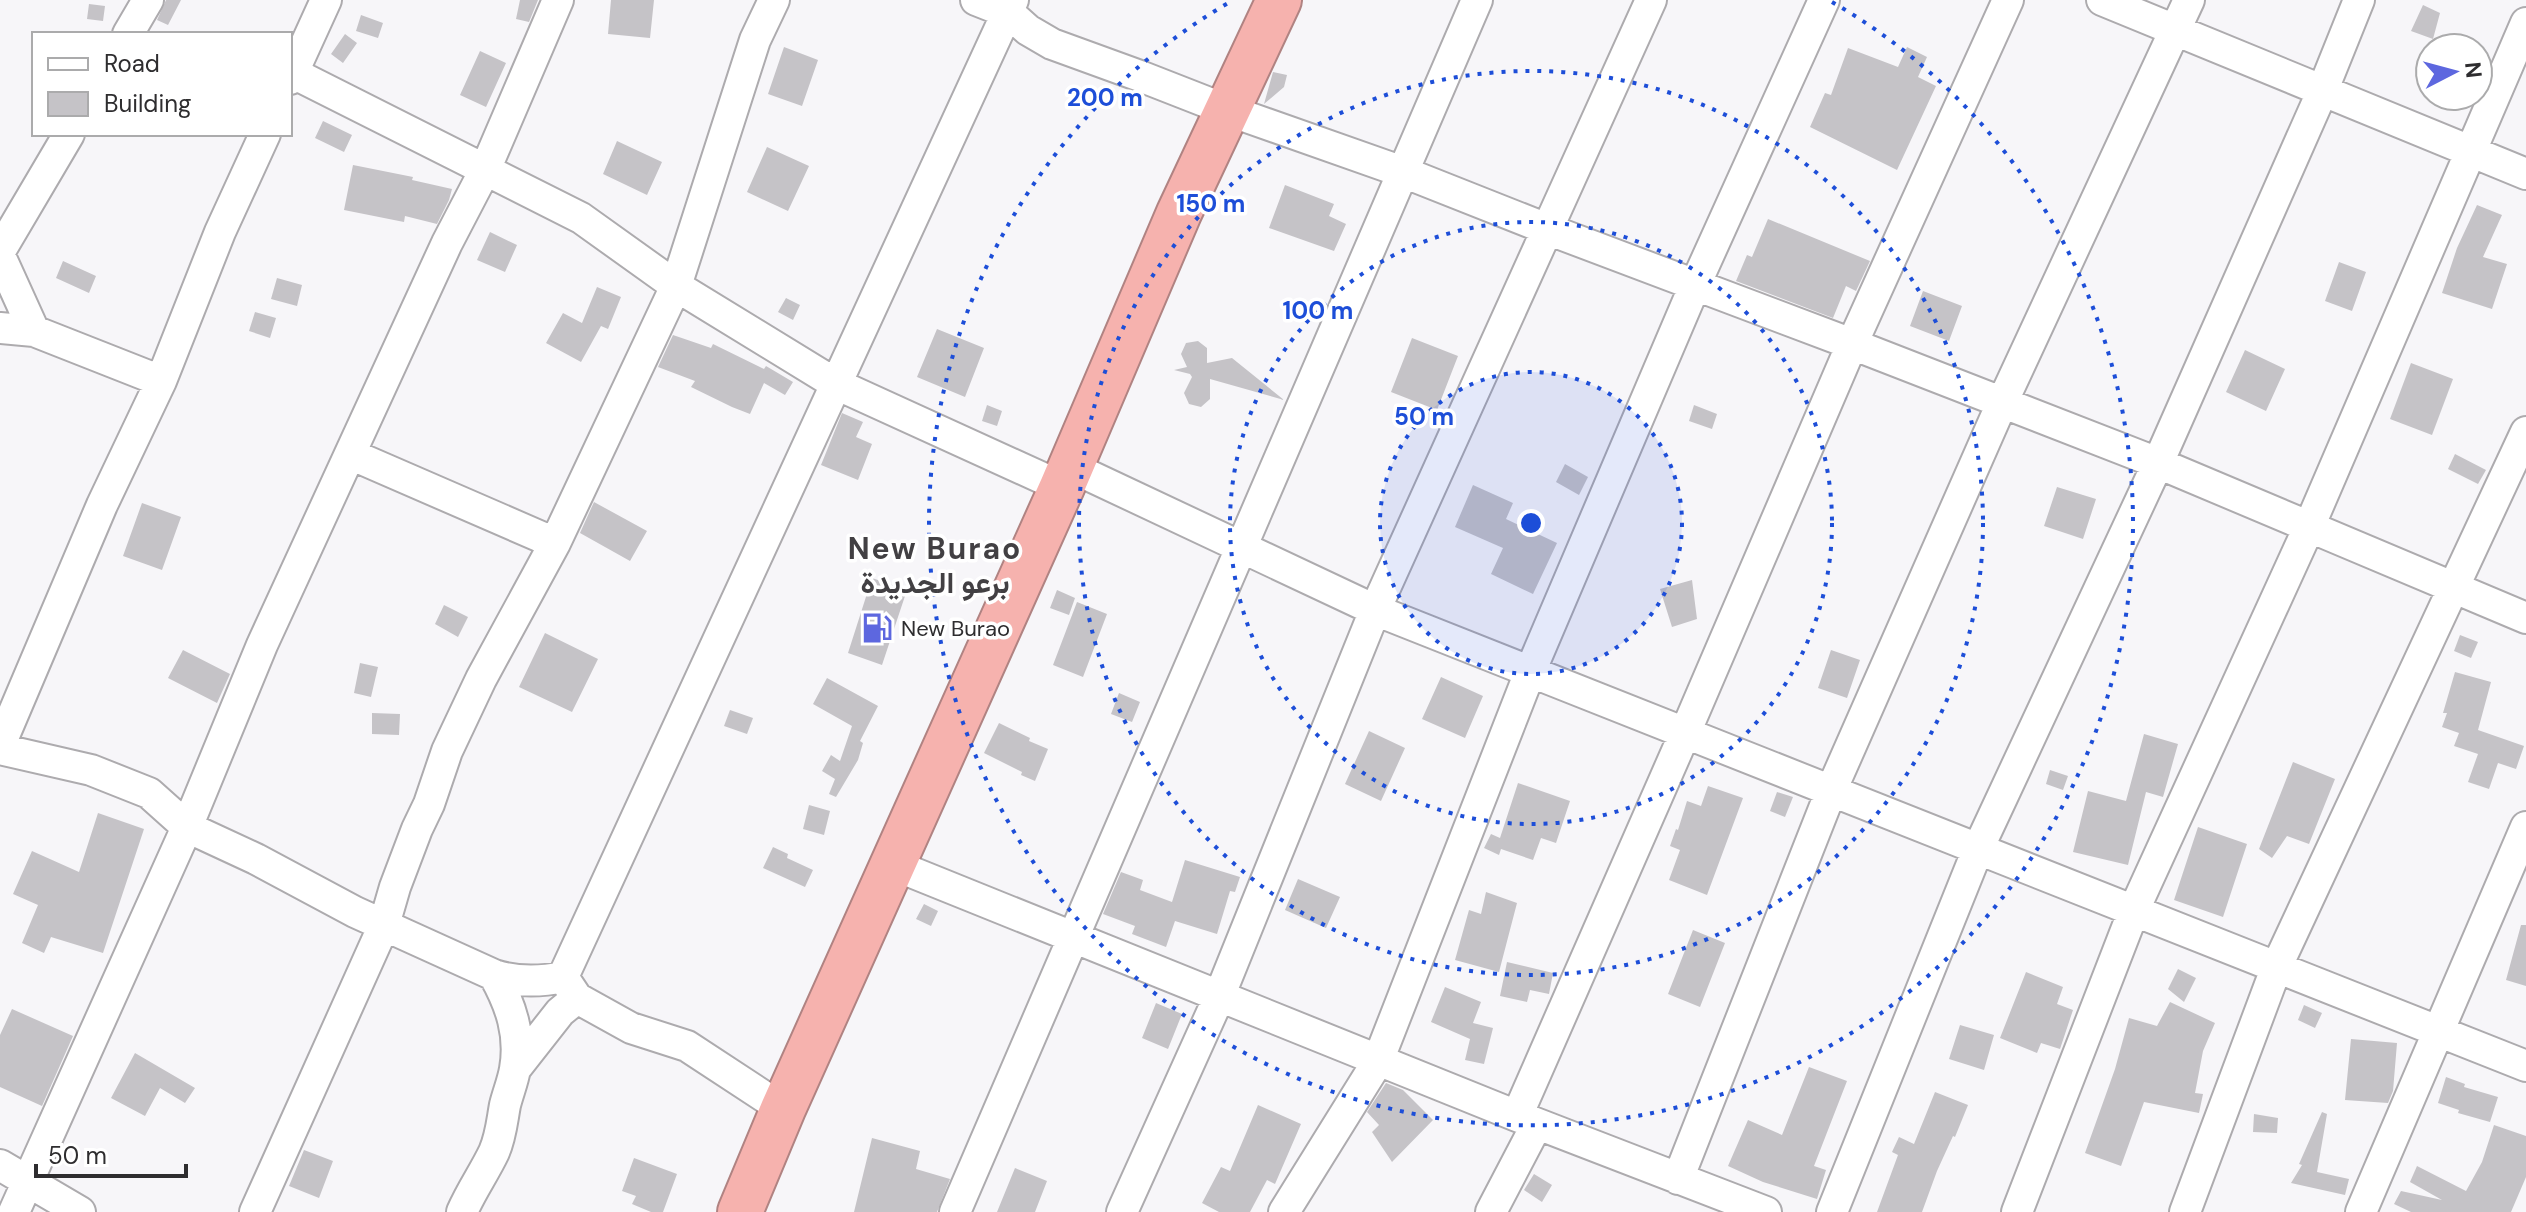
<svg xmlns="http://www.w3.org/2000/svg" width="2526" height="1212" viewBox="0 0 2526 1212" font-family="'DM Sans',Vazirmatn,sans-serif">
	<rect width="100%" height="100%" fill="#f7f6f9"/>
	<path fill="#c5c3c7" d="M166,0H181L168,25L157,20Z
		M520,0H538L529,22L516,19Z
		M611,0H654L650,38L608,34Z
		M89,4L105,6L103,21L87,19Z
		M2423,5L2440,13L2433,39L2411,31Z
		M361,15L383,23L378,38L356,31Z
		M345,34L357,43L343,63L331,54Z
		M784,47L818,60L802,106L768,94Z
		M1907,47L1927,57L1918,77L1936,86L1897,170L1810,127L1825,93L1831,95L1848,48L1898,67Z
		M480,51L506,63L486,107L460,95Z
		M1273,72L1287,75L1284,87L1264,104Z
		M323,121L352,135L344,152L315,138Z
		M617,141L662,162L647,195L603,174Z
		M767,147L809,166L788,211L747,192Z
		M353,165L413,177L412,180L452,189L449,200L437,224L405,216L404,222L344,210Z
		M1285,185L1334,204L1329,216L1346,224L1334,251L1269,228Z
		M2477,205L2502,215L2483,257L2507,264L2492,309L2442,293L2457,248Z
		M1768,219L1870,261L1856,291L1846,286L1833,318L1736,281L1747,255L1752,257Z
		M490,232L517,245L505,272L477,260Z
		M63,261L96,276L89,293L56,278Z
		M2339,262L2366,272L2352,311L2325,301Z
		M277,278L302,285L297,306L271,299Z
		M597,287L621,297L608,329L601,326L581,362L546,343L563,313L582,323Z
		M1923,291L1962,306L1949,341L1910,326Z
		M786,298L800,305L793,320L778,312Z
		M255,312L276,318L270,338L249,331Z
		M937,329L984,348L965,397L917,377Z
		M673,335L711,348L713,344L764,369L766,366L793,382L785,395L764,383L750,414L732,407L691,387L695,381L658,367Z
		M1412,338L1458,356L1437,410L1391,392Z
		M1198,341L1207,348V363L1232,358L1284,400L1210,379V399L1201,407L1189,404L1184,393L1192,377L1190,374L1174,370L1187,367L1181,354L1186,343Z
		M2245,350L2285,369L2266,411L2226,392Z
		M2411,363L2453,379L2432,435L2390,419Z
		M987,405L1002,411L997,426L982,421Z
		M1694,405L1717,414L1712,429L1689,421Z
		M842,413L863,422L856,437L872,444L858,480L821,465Z
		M2455,454L2486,470L2478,484L2448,469Z
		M1565,464L1588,477L1579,495L1556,482Z
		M1473,485L1513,503L1506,519L1557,543L1533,594L1491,574L1503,548L1455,527Z
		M2057,487L2096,499L2083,539L2044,526Z
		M594,502L647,531L630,561L580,533Z
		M142,503L181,517L162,570L123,556Z
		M872,578L907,590L882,665L848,653Z
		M1692,580L1697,619L1672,627L1660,589Z
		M1057,590L1075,598L1069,615L1050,608Z
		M1077,602L1107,614L1083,677L1053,665Z
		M444,605L468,617L458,637L435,624Z
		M545,633L598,659L572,712L519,687Z
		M2460,635L2478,642L2471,658L2454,651Z
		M183,650L230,674L217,703L168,678Z
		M1831,650L1860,660L1847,698L1818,688Z
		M360,663L378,667L371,697L354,693Z
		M2455,672L2491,682L2478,730L2524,746L2516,769L2498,763L2489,789L2468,782L2478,754L2454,746L2459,733L2442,727L2447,713H2443Z
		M1441,677L1483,696L1465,738L1422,719Z
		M827,678L878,706L860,741L863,743L858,760L836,797L829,794L835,779L822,771L831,755L840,761L852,726L813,704Z
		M1119,693L1140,702L1132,722L1111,714Z
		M730,710L753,718L747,734L724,726Z
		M372,713L400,714L399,735L372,734Z
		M999,723L1030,738L1029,741L1048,749L1035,781L1021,775L1022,772L984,753Z
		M1369,731L1405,748L1381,801L1345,784Z
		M2144,734L2178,744L2163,797L2146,792L2128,865L2073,852L2088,791L2126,801Z
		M2293,762L2335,779L2309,844L2287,836L2272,858L2259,849Z
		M2050,770L2068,776L2063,790L2046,784Z
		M1518,783L1570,801L1556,843L1541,838L1533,860L1501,849L1499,855L1484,848L1491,834L1500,838Z
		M1708,786L1743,798L1707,895L1669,880L1680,850L1670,846L1676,829L1678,830L1687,801L1701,806Z
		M1777,792L1793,797L1785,817L1770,811Z
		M809,805L830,811L824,835L803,829Z
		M98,813L144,829L103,953L51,937L44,953L22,943L38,905L13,894L32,851L79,872Z
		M2198,827L2247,844L2223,917L2174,900Z
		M773,847L788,854L787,858L813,870L805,887L763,868Z
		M1185,860L1240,877L1235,892L1230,891L1217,934L1175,921L1166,947L1132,934L1135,926L1103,914L1121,872L1143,880L1140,890L1172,902Z
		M1298,879L1340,897L1326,928L1285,910Z
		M1486,892L1517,903L1499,972L1455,960L1469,910L1481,914Z
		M924,904L938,911L931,926L916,919Z
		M2521,925H2526V986L2506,980Z
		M1693,930L1725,943L1700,1007L1668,994Z
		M1507,962L1553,973L1549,994L1530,990L1527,1002L1500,996Z
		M2178,969L2196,978L2184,1002L2168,989Z
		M2026,972L2063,987L2057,1004L2073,1010L2060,1049L2041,1043L2037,1053L2000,1038Z
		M1445,987L1481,1002L1473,1023L1493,1028L1484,1064L1465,1060L1470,1039L1431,1022Z
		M2170,1002L2215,1023L2203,1051L2195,1093L2203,1094L2199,1113L2144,1102L2121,1166L2085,1153L2115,1069L2129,1018L2157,1026Z
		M1156,1003L1182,1014L1168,1049L1142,1038Z
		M2304,1005L2322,1013L2315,1028L2298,1020Z
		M12,1009L73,1036L42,1106L0,1087V1035Z
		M1960,1025L1994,1035L1984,1070L1949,1059Z
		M2351,1039L2397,1043L2393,1091L2388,1103L2345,1100Z
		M135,1053L195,1088L185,1103L160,1088L145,1116L111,1098Z
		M1809,1067L1847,1081L1814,1166L1826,1170L1817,1199L1763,1182L1728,1166L1748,1120L1782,1135Z
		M2446,1077L2465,1084L2464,1087L2498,1097L2490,1122L2458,1113L2459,1110L2438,1103Z
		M1386,1083L1403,1090L1433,1120L1392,1162L1372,1132L1379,1125L1367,1112Z
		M1935,1092L1968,1105L1955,1137L1953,1136L1937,1171L1922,1212H1877L1898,1155L1892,1152L1899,1137L1914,1144Z
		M1258,1105L1301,1124L1275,1184L1267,1180L1250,1212H1219L1202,1203L1221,1167L1230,1171Z
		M2322,1112L2327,1114L2317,1172L2349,1179L2345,1195L2291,1183L2302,1165L2299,1164Z
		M2254,1114L2278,1118L2277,1133L2253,1132Z
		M2494,1125L2526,1136V1177L2511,1212H2411L2394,1204L2401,1191L2442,1200L2410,1182L2417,1166L2466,1191L2482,1162Z
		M872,1138L920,1151L916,1169L950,1179L937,1212H854Z
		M304,1150L333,1161L319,1198L289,1186Z
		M634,1158L677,1174L663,1212H651L632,1204L636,1196L622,1191Z
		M1015,1168L1047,1181L1035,1212H997Z
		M1534,1174L1552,1185L1542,1202L1524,1190Z"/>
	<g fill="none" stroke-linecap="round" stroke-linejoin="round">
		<g stroke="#adabae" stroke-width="34">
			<path id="minor" d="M976,0L1009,13L1028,30L1052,44L1140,76L1227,110L1403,172L1547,229L1852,344L2158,463L2526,618
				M2102,0L2526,174
				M128,34L148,0
				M293,73L581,218L676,286L836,384L1062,487
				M290,79L326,0
				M0,251L69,134
				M0,256L34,331
				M0,328L34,331L161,381
				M350,454L555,543
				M1071,467L1375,610L2526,1066
				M0,745L102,505L161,381L220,232L265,134
				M0,749L91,770L149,793L187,827L256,859L355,912L494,975C516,982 540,982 563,977L577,998L631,1028L687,1046L783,1109
				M894,865L1517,1116L1766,1212
				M563,977L1013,0
				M516,1068L560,1012L577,998
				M1517,1116L1685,733L1852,344L2008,0
				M0,1165L80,1212
				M1678,1179L1831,791L2002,403L2189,0
				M14,1212L187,827L262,645L447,243L485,170L558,0
				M255,1212L384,925L395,887L417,829L429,804L447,751L481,679L555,543L676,286L755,40L774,0
				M462,1212C471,1191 484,1173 494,1152C501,1136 502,1121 505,1105C508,1093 513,1081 515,1069C521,1035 511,1005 494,975
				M955,1212L1477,0
				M1122,1212L1219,997L1375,610L1651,0
				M1284,1212L1378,1061L1530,672L1695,285L1824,0
				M1491,1212L1537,1124
				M1832,1212L1978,849L2158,463L2322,92L2359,0
				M2017,1212L2134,910L2309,527L2526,23
				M2185,1212L2277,966L2526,432
				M2361,1212L2526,827"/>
		</g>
		<g stroke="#b08382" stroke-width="48">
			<path id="highway" d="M740,1212L783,1109L1062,487L1179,213L1279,0"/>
		</g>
		<use href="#minor" stroke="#fff" stroke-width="30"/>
		<use href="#highway" stroke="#f6b2ae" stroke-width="44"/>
	</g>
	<circle cx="1531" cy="523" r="151" fill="#1d4ed8" fill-opacity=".12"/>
	<g fill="none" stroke="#1d4ed8" stroke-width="4" stroke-dasharray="4 8">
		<circle cx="1531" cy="523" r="151"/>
		<circle cx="1531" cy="523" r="301"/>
		<circle cx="1531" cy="523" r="452"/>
		<path d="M1832 2A602 602 0 1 1 1230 2"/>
	</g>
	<defs>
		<g id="fuel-bare" transform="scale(2.4)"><path d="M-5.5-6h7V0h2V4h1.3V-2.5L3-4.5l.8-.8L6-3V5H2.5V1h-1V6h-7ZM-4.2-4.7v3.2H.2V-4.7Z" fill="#5d67df" stroke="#fff" stroke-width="2.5" paint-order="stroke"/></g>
	</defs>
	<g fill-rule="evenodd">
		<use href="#fuel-bare" x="877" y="628"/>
	</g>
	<g text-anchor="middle" stroke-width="7" stroke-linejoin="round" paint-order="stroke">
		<g font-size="22" fill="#2e2d2f" stroke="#fff" text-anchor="start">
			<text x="901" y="636">New Burao</text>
		</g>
		<g font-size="30" font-weight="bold" letter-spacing="2" fill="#424043" stroke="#fff">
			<text x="935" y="559">New Burao<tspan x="935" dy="34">برعو الجديدة</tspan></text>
		</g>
	</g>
	<circle cx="1531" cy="523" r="12" fill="#1d4ed8" stroke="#fff" stroke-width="4"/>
	<g font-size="24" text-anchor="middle" font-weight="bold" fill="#1d4ed8" stroke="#fff" stroke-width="7" stroke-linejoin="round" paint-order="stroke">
		<text x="1105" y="106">200 m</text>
		<text x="1211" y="212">150 m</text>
		<text x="1318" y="319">100 m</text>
		<text x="1424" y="425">50 m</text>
	</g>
	<rect x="32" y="32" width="260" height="104" fill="#ffffff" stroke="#ababac" stroke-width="2"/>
	<rect x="48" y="58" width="40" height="12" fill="#ffffff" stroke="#ababac" stroke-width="2"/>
	<text x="104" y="72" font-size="24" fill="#2e2d2f">Road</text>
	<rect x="48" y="92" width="40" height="24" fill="#c5c3c7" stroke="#ababac" stroke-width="2"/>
	<text x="104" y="112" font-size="24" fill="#2e2d2f">Building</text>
	<g transform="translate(2454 72) rotate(84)"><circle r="38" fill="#ffffff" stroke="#ababac" stroke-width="2"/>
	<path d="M0-6L14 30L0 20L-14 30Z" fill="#5d67df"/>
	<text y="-12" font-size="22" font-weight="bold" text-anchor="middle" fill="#2e2d2f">N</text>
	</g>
	<path d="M36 1164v12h150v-12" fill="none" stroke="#2e2d2f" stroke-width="4"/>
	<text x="48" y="1164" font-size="24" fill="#2e2d2f" stroke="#ffffff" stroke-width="6" paint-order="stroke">50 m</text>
</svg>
